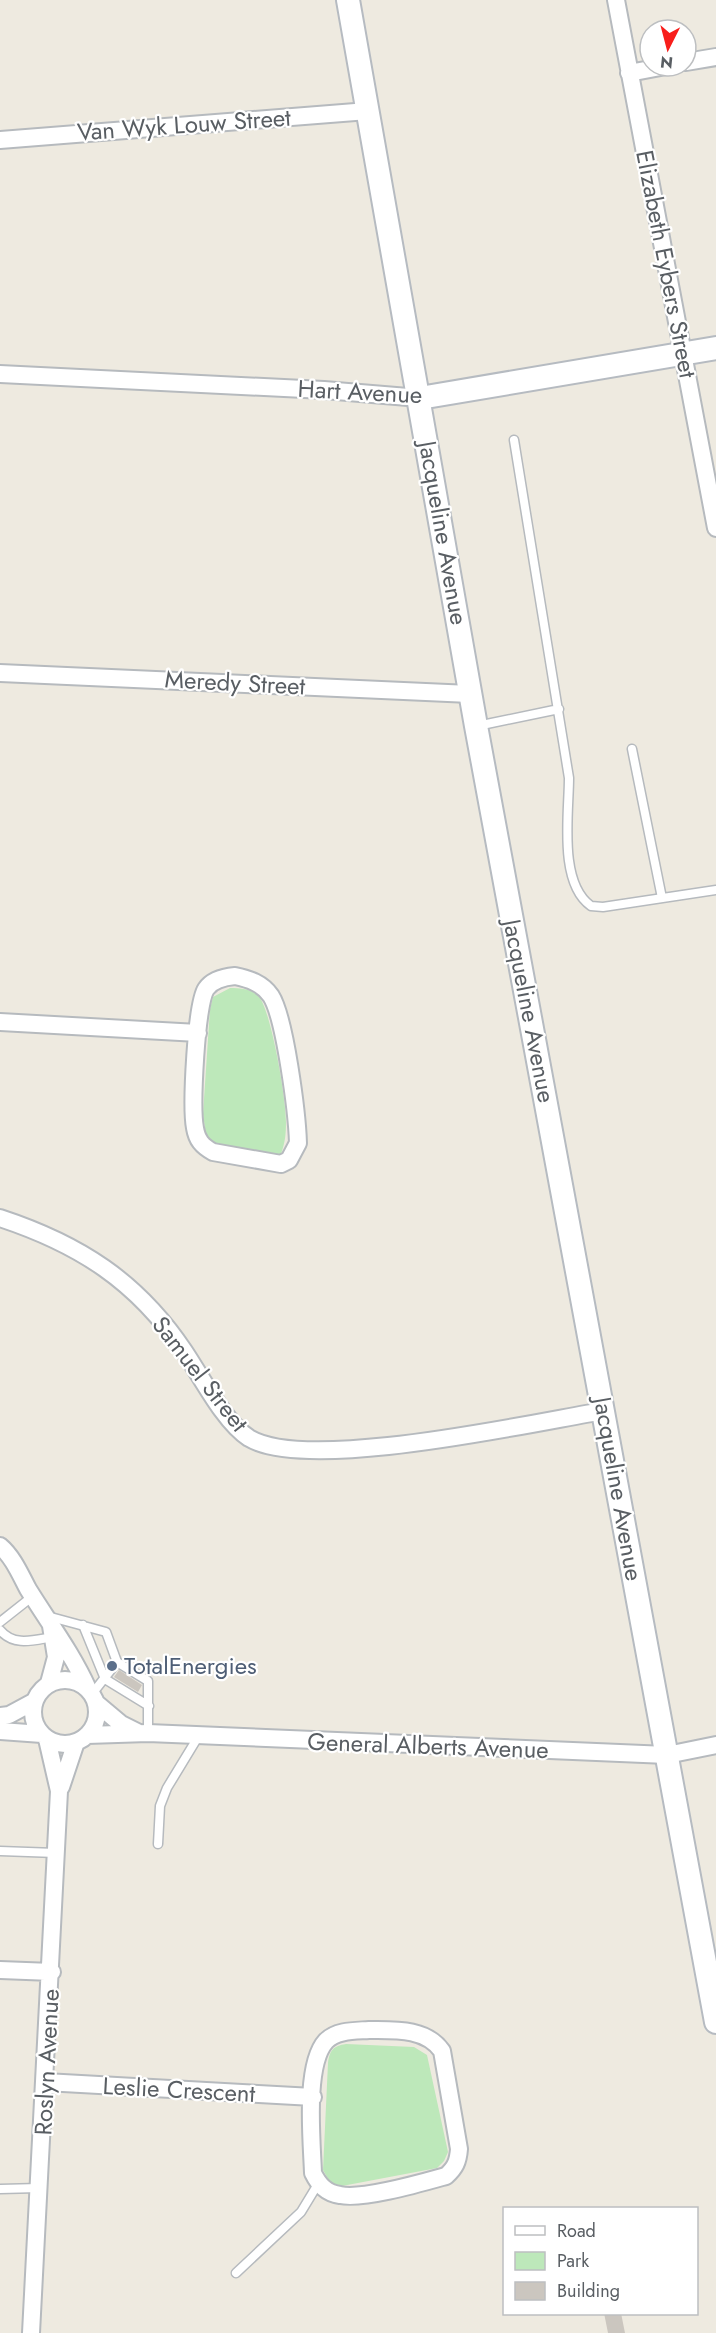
<svg xmlns="http://www.w3.org/2000/svg" width="716" height="2333" viewBox="0 0 716 2333" font-family="Jost,sans-serif">
	<rect width="100%" height="100%" fill="#eeeae0"/>
	<path fill="#bde8ba" d="M230,988C241,988 253,989 260,998C272,1016 286,1099 286,1122C286,1134 285,1143 281,1154L272,1159L214,1146L206,1135L203,1114L210,1009L213,997Z
		M346,2044L414,2047L427,2055L448,2152L444,2161L437,2168L342,2186L331,2184L323,2170L328,2063C330,2050 333,2046 346,2044Z"/>
	<path fill="#cbc6bf" d="M119,1670L142,1685L138,1692L114,1677Z
		M604,2313H621L625,2333H608Z"/>
	<g fill="none" stroke-linecap="round" stroke-linejoin="round">
		<g stroke="#b6babe" stroke-width="11">
			<path id="lane" d="M514,440L569,778C569,813 558,883 591,906L603,907L716,890
				M477,726L559,709
				M632,749L662,898
				M47,1616L106,1632L117,1662L148,1681V1733
				M0,1622L33,1596
				M83,1625L105,1679L149,1706
				M0,1630C14,1647 34,1640 53,1637
				M92,1694L117,1662
				M158,1844L160,1806L167,1788L198,1737
				M0,1851L56,1853
				M0,2189L39,2188
				M236,2273L301,2212L318,2184"/>
		</g>
		<g stroke="#b6babe" stroke-width="20">
			<path id="street" d="M616,0L716,528
				M686,62L716,57
				M629,73L666,66
				M0,140L368,111
				M0,374L324,390L420,398
				M0,673L470,694
				M235,976C249,979 262,983 271,996C285,1018 297,1113 298,1143L289,1160L281,1164L213,1152C202,1146 197,1140 195,1128C191,1107 196,1004 206,989C212,980 224,977 235,976Z
				M0,1022L198,1033
				M0,1218C79,1244 137,1281 184,1351C201,1376 224,1422 249,1438C307,1473 531,1423 603,1411
				M0,1546C13,1557 20,1574 28,1589C49,1623 72,1653 88,1689
				M33 1712a32 32 0 1 1 64 0a32 32 0 1 1-64 0Z
				M49,1683L56,1657L51,1626
				M96,1703L121,1724L139,1733
				M0,1716L9,1715L35,1701
				M0,1731L42,1734
				M87,1735L148,1733L667,1755L716,1745
				M61,1787L76,1742
				M0,1970L52,1972
				M369,2030C395,2030 426,2028 442,2051L459,2149C458,2162 455,2168 446,2176C421,2183 363,2200 340,2195C326,2193 319,2185 313,2173C312,2142 304,2065 326,2041C337,2030 355,2031 369,2030Z
				M45,2082L313,2097
				M31,2333L59,1791L47,1739"/>
		</g>
		<g stroke="#b6bbc1" stroke-width="26">
			<path id="secondary" d="M348,0L476,726L716,2022
				M420,398L716,348"/>
		</g>
		<use href="#lane" stroke="#fff" stroke-width="8"/>
		<use href="#street" stroke="#fff" stroke-width="16"/>
		<use href="#secondary" stroke="#fff" stroke-width="22"/>
	</g>
	<circle fill="#5c6f8a" stroke="#fff" stroke-width="2" cx="112" cy="1666" r="6"/>
	<g text-anchor="middle" stroke-width="4.5" stroke-linejoin="round" paint-order="stroke">
		<g font-size="24" fill="#595e63" stroke="#fff">
			<text transform="translate(184 125) rotate(-4)" y="8">Van Wyk Louw Street</text>
			<text transform="translate(666 264) rotate(79)" y="8">Elizabeth Eybers Street</text>
			<text transform="translate(360 392) rotate(3)" y="8">Hart Avenue</text>
			<text transform="translate(443 533) rotate(80)" y="8">Jacqueline Avenue</text>
			<text transform="translate(235 683) rotate(3)" y="8">Meredy Street</text>
			<text transform="translate(529 1011) rotate(79)" y="8">Jacqueline Avenue</text>
			<text transform="translate(200 1374) rotate(52)" y="8">Samuel Street</text>
			<text transform="translate(618 1489) rotate(80)" y="8">Jacqueline Avenue</text>
			<text transform="translate(428 1746) rotate(2)" y="8">General Alberts Avenue</text>
			<text transform="translate(47 2062) rotate(-87)" y="8">Roslyn Avenue</text>
			<text transform="translate(179 2090) rotate(3)" y="8">Leslie Crescent</text>
		</g>
		<g font-size="24" fill="#4e5e75" stroke="#fff" text-anchor="start">
			<text x="124" y="1674">TotalEnergies</text>
		</g>
	</g>
	<rect x="503" y="2207" width="195" height="108" fill="#ffffff" stroke="#bdbfc1" stroke-width="1.5"/>
	<rect x="515" y="2226" width="30" height="9" fill="#ffffff" stroke="#bdbfc1" stroke-width="1.5"/>
	<text x="557" y="2237" font-size="18" fill="#595e63">Road</text>
	<rect x="515" y="2252" width="30" height="18" fill="#bde8ba" stroke="#bdbfc1" stroke-width="1.5"/>
	<text x="557" y="2267" font-size="18" fill="#595e63">Park</text>
	<rect x="515" y="2282" width="30" height="18" fill="#cbc6bf" stroke="#bdbfc1" stroke-width="1.5"/>
	<text x="557" y="2297" font-size="18" fill="#595e63">Building</text>
	<g transform="translate(668 48) rotate(186)"><circle r="28" fill="#ffffff" stroke="#bdbfc1" stroke-width="1.5"/>
	<path d="M0-4.5L10 22L0 15L-10 22Z" fill="#f81e1b"/>
	<text y="-9" font-size="16" font-weight="bold" text-anchor="middle" fill="#595e63">N</text>
	</g>
</svg>
